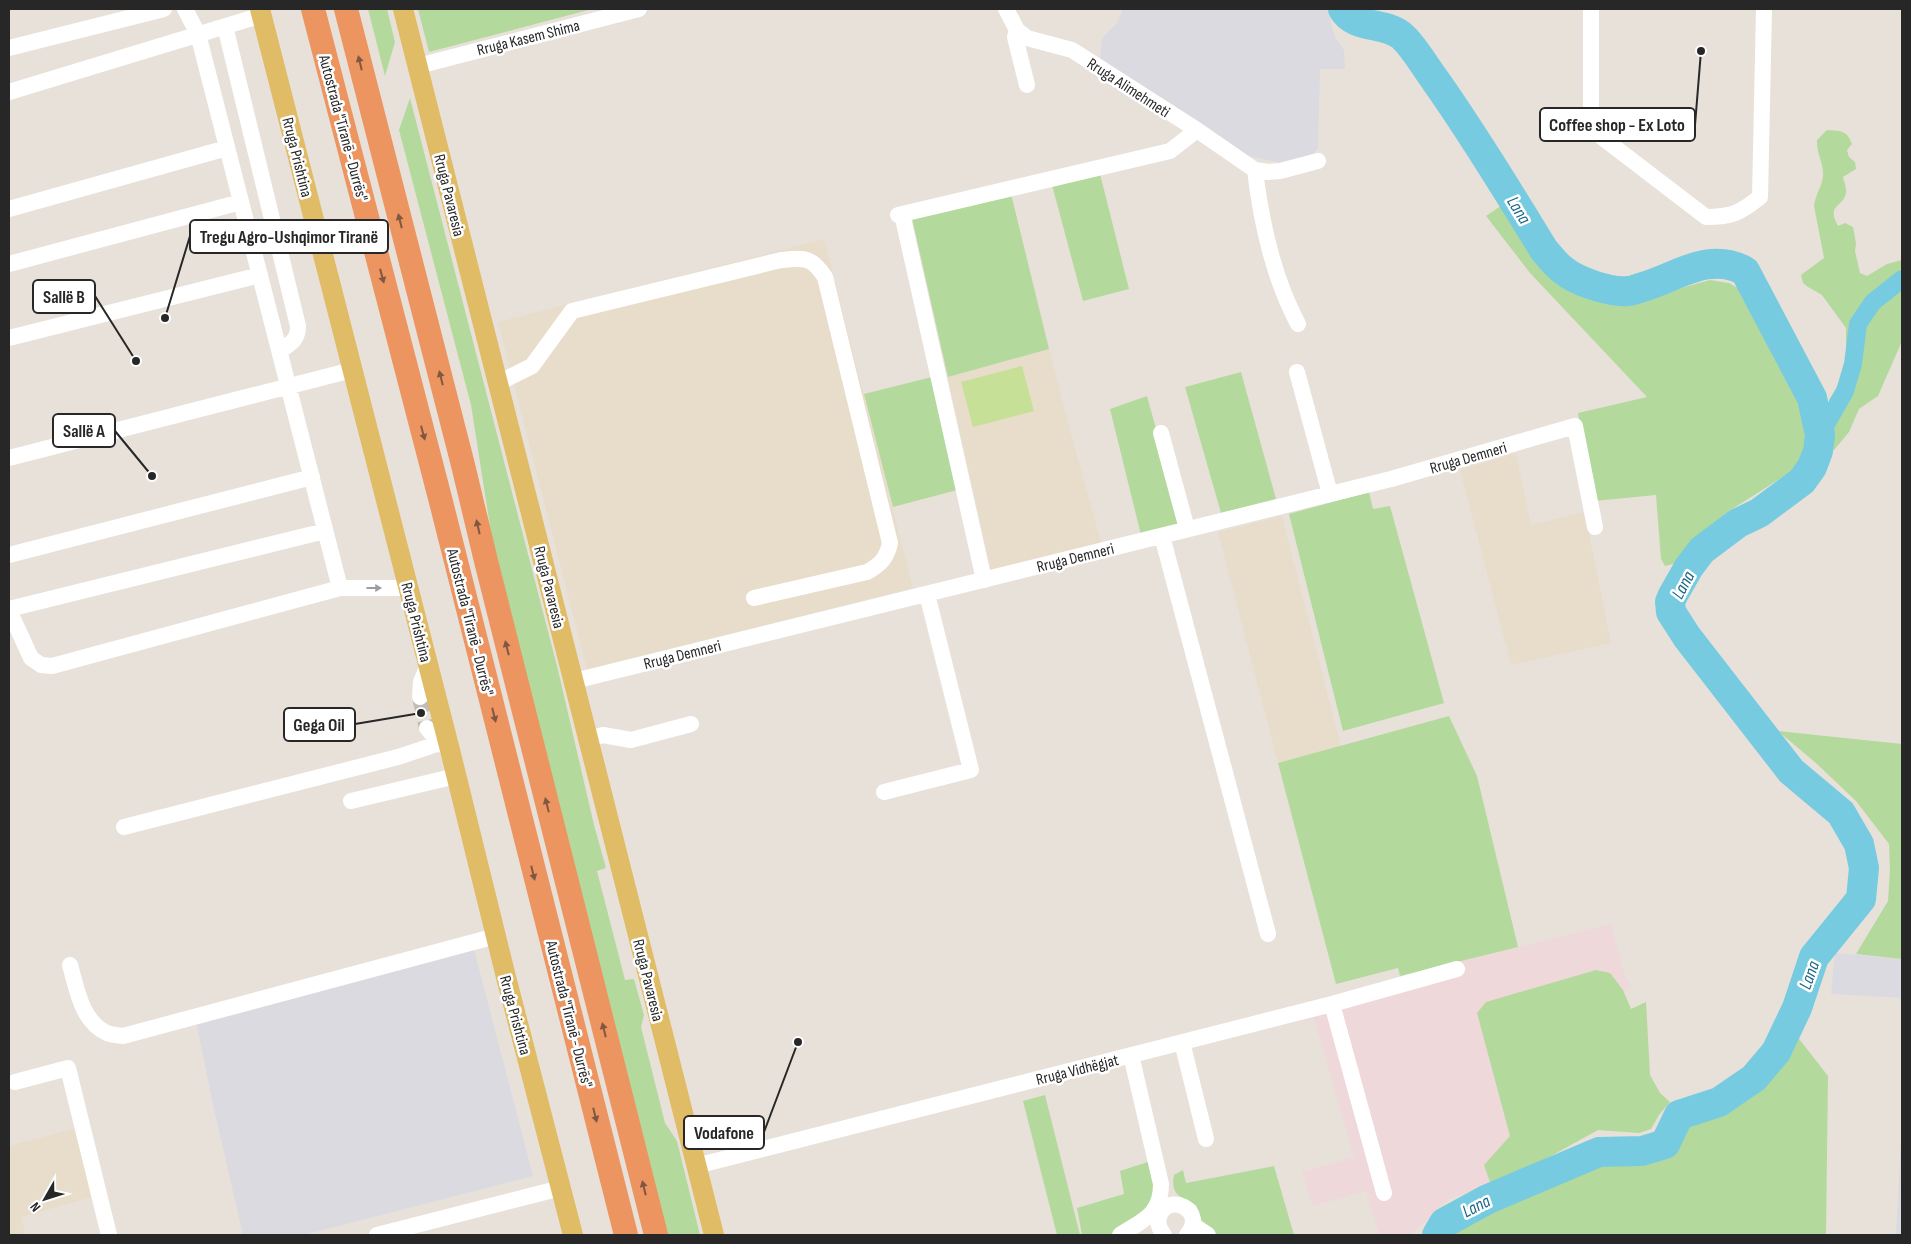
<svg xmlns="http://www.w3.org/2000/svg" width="1911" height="1244" viewBox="0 0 1911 1244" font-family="'Sofia Sans Condensed',sans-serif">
	<rect width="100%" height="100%" fill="#e8e1da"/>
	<path fill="#dcdae1" d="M1123,9H1330L1331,23L1335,37L1344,50L1345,69H1320L1318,149L1312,155L1281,163L1248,156L1100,62L1102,38L1117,23Z
		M474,949L533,1176L303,1235H243L213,1105L196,1021Z
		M1835,953L1902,959V998L1831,994Z
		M1902,1120V1235H1896Z"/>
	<path fill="#e8ddcb" d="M1011,194L1063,404L1101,543L991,570L912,218Z
		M824,239L913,588L587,670L498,322Z
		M1516,454L1531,525L1585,512L1611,643L1511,665L1460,470Z
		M1282,516L1341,747L1278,763L1218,532Z
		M77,1128L96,1196L21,1217L26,1235H9V1146Z"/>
	<path fill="#eed8da" d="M1611,924L1624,973L1631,987L1623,991L1631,1009L1646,1002L1650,1075L1660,1093L1670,1102L1659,1115L1651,1129L1639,1133L1598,1130L1531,1167L1491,1185L1449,1199L1410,1235H1379L1366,1191L1313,1206L1302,1172L1354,1157L1314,1018L1245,1034L1401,980L1400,976Z"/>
	<path fill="#b4d99c" d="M368,9H387L395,42L385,76Z
		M418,9H592L429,52Z
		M410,98L558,670L594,825L606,868L597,871L625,980L634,979L644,1015L641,1027L665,1123L677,1141L700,1235H665L498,577L471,405L399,130Z
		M1827,130C1841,131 1847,130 1852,144L1847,150L1849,157L1855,162L1856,169L1843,177C1844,182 1847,188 1846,193C1843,208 1826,204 1838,226L1845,223L1853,227L1856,243L1855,251L1860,273L1867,276L1887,264L1902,260V341L1878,396L1859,409L1849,432L1834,450L1826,449L1823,443V435L1827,422L1829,400L1837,387L1846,365V328L1822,295L1808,287L1803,283L1801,275L1824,258L1814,206C1815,195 1822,187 1823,176C1824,163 1816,153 1817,140Z
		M1100,174L1129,289L1083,301L1052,185Z
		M1011,194L1049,349L948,377L912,218Z
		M1502,205L1542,260L1568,287L1580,291L1628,299L1652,296L1710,280L1729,283L1743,291L1752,304L1777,359L1805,411L1808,436L1805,450L1794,470L1729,511L1709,527L1680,562L1665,566L1661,559L1656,495L1594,501L1578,413L1647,397L1530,273L1486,216Z
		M1241,372L1276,499L1221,513L1185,387Z
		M932,377L957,490L893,507L864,394Z
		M1147,396L1182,524L1141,535L1110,409Z
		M1369,492L1373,509L1390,506L1444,703L1343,731L1289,514Z
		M1449,716L1477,776L1518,947L1400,976L1398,968L1336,984L1278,763Z
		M1778,731L1902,744V959L1856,954L1888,901L1890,870L1889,844L1856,801L1817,764Z
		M1596,970L1610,973L1623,990L1631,1009L1646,1002L1650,1075L1660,1093L1670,1102L1659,1115L1651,1129L1639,1133L1598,1130L1531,1167L1491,1185L1484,1165L1510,1136L1477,1013L1486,1002Z
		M1796,1035L1828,1076L1826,1235H1446L1453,1226L1477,1212L1597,1159L1665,1151L1683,1123L1717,1109L1756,1083L1777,1061Z
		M1045,1095L1080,1235H1057L1023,1101Z
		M1151,1161L1155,1201L1114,1235H1082L1077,1208L1124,1194L1120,1171Z
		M1274,1166L1294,1235H1215L1204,1227L1196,1205C1181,1197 1170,1195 1174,1175L1183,1170L1186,1183Z"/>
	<path fill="#c6e098" d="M1022,366L1034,411L973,427L961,382Z"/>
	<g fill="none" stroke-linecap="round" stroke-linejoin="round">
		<path stroke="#77cbe0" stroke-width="18" d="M1820,435L1845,391L1853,364L1858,324L1873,302L1902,279"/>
		<path stroke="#77cbe0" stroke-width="30" d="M1343,9C1355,30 1387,21 1403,37C1414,47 1426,68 1435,80C1474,135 1509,193 1544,250C1550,257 1556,265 1563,270C1576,281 1610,293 1628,291C1633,291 1638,288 1643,287C1677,277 1709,251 1745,271L1812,398L1820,435L1818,451L1812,467L1802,481L1759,513L1738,523L1702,550L1689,567L1673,595L1670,602L1671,612L1687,637L1791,771L1841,813L1859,844L1864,868L1861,899L1814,957L1797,1008L1776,1052L1754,1078L1719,1102L1679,1115L1665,1144L1642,1151L1599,1152L1488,1199L1444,1223L1437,1235"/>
		<path stroke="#c1bcb6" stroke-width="16" stroke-dasharray="16 8" stroke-linecap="butt" d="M420,697L427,728"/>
		<path stroke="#fff" stroke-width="16" d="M185,9L198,34L340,588
			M1006,9L1017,30L1027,38L1072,50L1197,130L1255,170L1268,172L1280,171L1318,161
			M1591,9V129L1706,217C1732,217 1740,213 1760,197L1764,9
			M225,26L298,326C298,340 291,343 280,351
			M1017,30L1015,37L1027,85
			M9,48L164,9
			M418,66L639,9
			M9,92L262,15
			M1255,170C1261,221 1274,279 1298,324
			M9,209L227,148
			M902,214L984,580
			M898,215L1170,151L1197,130
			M9,264L241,202
			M9,338L260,275
			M1297,372L1330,494
			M498,383L532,366L572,311L781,260C804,258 811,256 825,277L890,543C887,558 880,565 867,572L754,598
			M1161,433L1187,529
			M9,458L352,370
			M1162,536L1268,934
			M9,555L312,477
			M9,609L325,531
			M9,610L31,658L41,665L52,666L340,588H408
			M574,681L1391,479L1575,426L1595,527
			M420,697L421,682L428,665
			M427,728L436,739L448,749
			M588,739L603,735L631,740L691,724
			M884,792L971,770L927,594
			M351,801L456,776
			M124,827L398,757L440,743
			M70,965C77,989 81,1021 107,1033C111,1035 118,1035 123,1036L496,936
			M1332,1004L1384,1193
			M1182,1042L1206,1139
			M15,1082L68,1068L109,1235
			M696,1166L1332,1004L1457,969
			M1193,1225L1208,1235
			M377,1235L561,1188
			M1120,1235C1143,1220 1161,1215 1161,1184L1131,1055
			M1164,1235C1160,1230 1157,1224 1159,1217C1167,1191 1208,1210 1187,1235"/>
		<path stroke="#e0bc67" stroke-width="20" d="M260,9L450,750L506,977L573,1235
			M403,9L714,1235"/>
		<path stroke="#ec9561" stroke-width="24" d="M313,9L440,498L626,1235
			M346,9L463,465L486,561L656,1235"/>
	</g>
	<defs><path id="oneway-solid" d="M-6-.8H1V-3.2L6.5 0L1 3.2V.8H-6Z" transform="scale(1.25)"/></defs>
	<g fill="#805841">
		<use href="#oneway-solid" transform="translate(360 63) rotate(-104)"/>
		<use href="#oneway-solid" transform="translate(400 221) rotate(-104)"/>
		<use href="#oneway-solid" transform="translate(382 276) rotate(75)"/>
		<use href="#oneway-solid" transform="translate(441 378) rotate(-104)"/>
		<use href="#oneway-solid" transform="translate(423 433) rotate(75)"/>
		<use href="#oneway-solid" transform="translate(478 527) rotate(-103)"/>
		<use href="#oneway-solid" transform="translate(507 648) rotate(-104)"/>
		<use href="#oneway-solid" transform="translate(494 715) rotate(76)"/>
		<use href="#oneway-solid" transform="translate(547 805) rotate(-104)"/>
		<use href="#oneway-solid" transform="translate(533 873) rotate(76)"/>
		<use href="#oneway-solid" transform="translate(604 1030) rotate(-104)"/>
		<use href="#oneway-solid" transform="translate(595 1115) rotate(76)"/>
		<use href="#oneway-solid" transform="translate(644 1188) rotate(-104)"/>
	</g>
	<use fill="#9e9e9e" href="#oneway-solid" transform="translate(374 588)"/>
	<g text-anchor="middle" stroke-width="5" stroke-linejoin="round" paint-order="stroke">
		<g font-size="16" fill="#272727" stroke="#fff">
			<text transform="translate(528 37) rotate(-14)" y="6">Rruga Kasem Shima</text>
			<text transform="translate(1129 87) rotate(33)" y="6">Rruga Alimehmeti</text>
			<text transform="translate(344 128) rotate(75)" y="6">Autostrada "Tiranë - Durrës"</text>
			<text transform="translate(298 157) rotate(76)" y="6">Rruga Prishtina</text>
			<text transform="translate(450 195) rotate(76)" y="6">Rruga Pavaresia</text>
			<text transform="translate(1468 457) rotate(-16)" y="6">Rruga Demneri</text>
			<text transform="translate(1075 557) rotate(-14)" y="6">Rruga Demneri</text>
			<text transform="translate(550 587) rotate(76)" y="6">Rruga Pavaresia</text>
			<text transform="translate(417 622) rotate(76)" y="6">Rruga Prishtina</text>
			<text transform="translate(471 622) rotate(76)" y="6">Autostrada "Tiranë - Durrës"</text>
			<text transform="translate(682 654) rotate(-14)" y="6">Rruga Demneri</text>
			<text transform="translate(649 980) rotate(76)" y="6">Rruga Pavaresia</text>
			<text transform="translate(570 1014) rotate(76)" y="6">Autostrada "Tiranë - Durrës"</text>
			<text transform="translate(516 1015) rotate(75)" y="6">Rruga Prishtina</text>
			<text transform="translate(1077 1069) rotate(-14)" y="6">Rruga Vidhëgjat</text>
		</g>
		<g font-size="18" font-style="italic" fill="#1b6887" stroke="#fff">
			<text transform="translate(1519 210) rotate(58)" y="6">Lana</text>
			<text transform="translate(1683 585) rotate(-62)" y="6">Lana</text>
			<text transform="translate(1809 975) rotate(-70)" y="6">Lana</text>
			<text transform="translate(1476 1206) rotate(-27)" y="6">Lana</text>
		</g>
	</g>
	<path fill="none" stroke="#272727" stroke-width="2" d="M1701 51L1695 125M165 318L190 236M136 361L95 296M152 476L115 431M421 713L355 724M798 1042L764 1132"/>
	<g fill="#272727" stroke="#fff" stroke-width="2">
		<circle cx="1701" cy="51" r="5"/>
		<circle cx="165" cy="318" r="5"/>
		<circle cx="136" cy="361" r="5"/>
		<circle cx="152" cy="476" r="5"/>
		<circle cx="421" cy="713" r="5"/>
		<circle cx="798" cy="1042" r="5"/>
	</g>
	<g fill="#fff" stroke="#272727" stroke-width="2">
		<rect x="1540" y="108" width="155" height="33" rx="5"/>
		<rect x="190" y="220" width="198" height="33" rx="5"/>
		<rect x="33" y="280" width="62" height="33" rx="5"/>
		<rect x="53" y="414" width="62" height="33" rx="5"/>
		<rect x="284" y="708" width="71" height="33" rx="5"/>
		<rect x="684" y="1116" width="80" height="33" rx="5"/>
	</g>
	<g font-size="18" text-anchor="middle" font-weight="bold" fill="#272727">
		<text x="1617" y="131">Coffee shop - Ex Loto</text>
		<text x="289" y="243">Tregu Agro-Ushqimor Tiranë</text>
		<text x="64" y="303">Sallë B</text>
		<text x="84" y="437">Sallë A</text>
		<text x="319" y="731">Gega Oil</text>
		<text x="724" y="1139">Vodafone</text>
	</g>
	<rect width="1911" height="1244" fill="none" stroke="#272727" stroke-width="20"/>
	<g transform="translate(45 1199) rotate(231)" stroke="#ffffff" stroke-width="4" paint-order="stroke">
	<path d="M0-4L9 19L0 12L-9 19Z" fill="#272727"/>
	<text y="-8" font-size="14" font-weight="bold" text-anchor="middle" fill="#272727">N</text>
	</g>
</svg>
